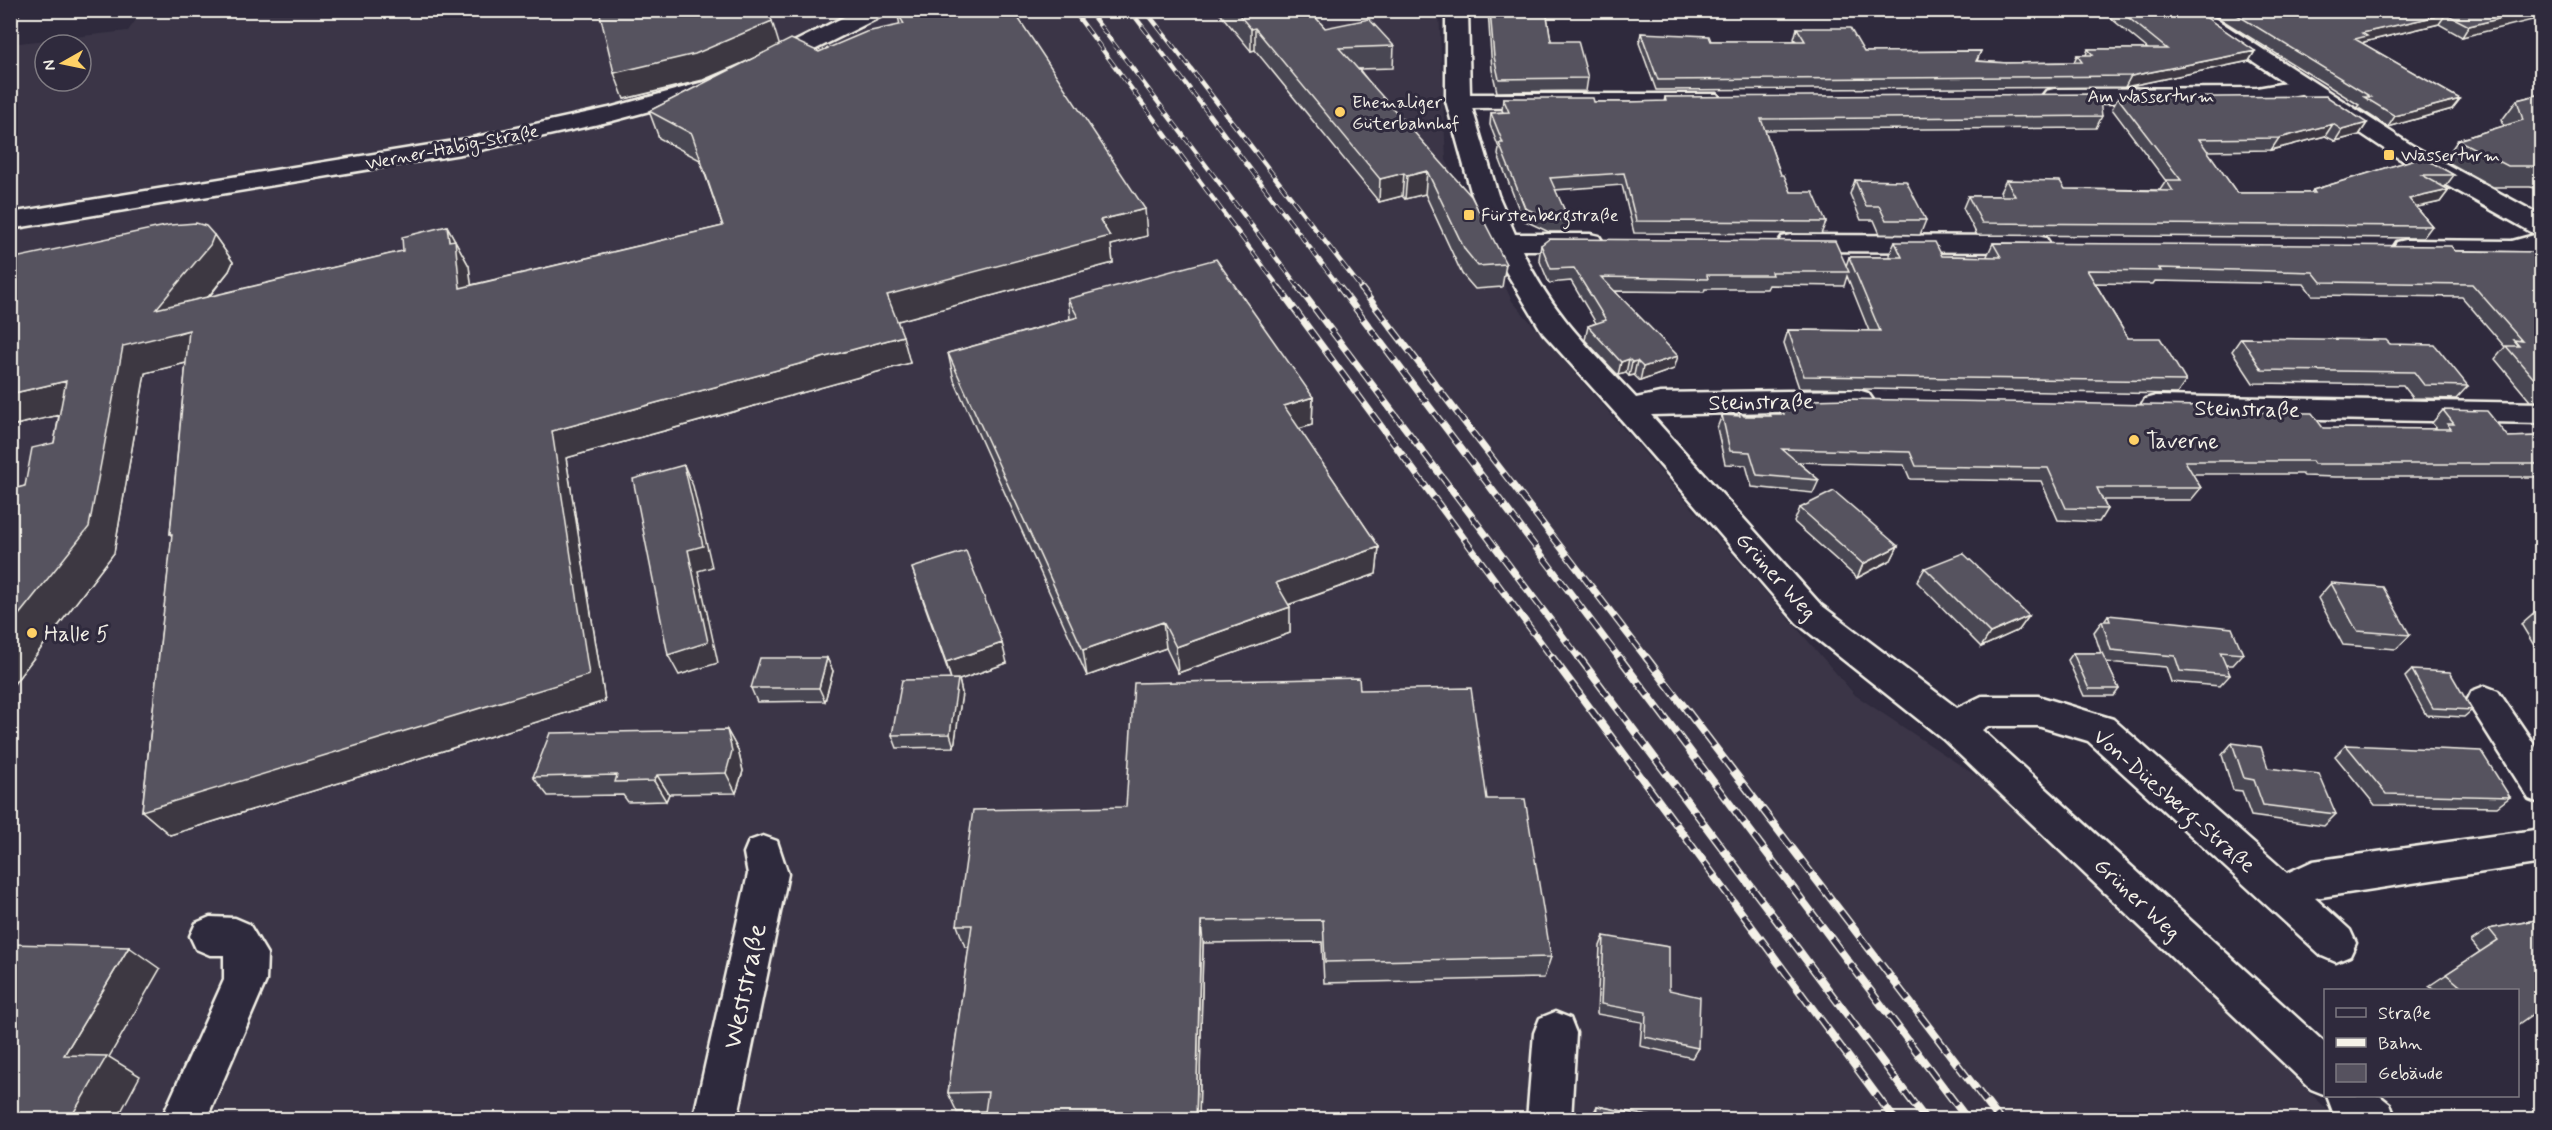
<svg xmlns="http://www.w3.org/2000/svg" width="2552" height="1130" viewBox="0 0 2552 1130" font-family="Mynerve,sans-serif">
	<rect width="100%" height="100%" fill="#2f2a3d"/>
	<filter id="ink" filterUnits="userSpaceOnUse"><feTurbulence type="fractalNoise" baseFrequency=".0167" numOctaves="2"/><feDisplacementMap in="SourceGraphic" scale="12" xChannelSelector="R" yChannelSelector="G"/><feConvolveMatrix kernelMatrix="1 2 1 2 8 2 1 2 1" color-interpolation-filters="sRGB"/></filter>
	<g filter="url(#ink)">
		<path fill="#3b3647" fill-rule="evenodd" d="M143,10L1439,11L1446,160L1512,301L1855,695L2002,793L2337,1119H11L10,44L128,31ZM45,45H81V81H45Z"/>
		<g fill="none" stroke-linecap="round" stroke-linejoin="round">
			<g stroke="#f4f1e8" stroke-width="5">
				<path id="minor" d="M858,10H886L884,15L766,74L720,92L612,121L467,153L10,229V213L467,139L609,108L704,82L750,64Z
					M1446,10H1468L1470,94H1717L1721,99L1717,104L1709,106L1472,108L1498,195L1515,234H1590L1599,236L1603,242L1599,248L1590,250H1522C1550,311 1591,350 1636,398L1660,393L1858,390L1868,393L1873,400L1868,407L1858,410L1651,415L1821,605L1957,708L1982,696H2038L2113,719L2287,873L2313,861L2542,829V863L2315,898L2350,930L2356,943L2350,956L2336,962L2322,956L2088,741L2038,726H1988L1982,730L2326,1044V1095L2311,1089L1943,739L1797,623L1619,417L1543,333L1505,270L1472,195L1446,101Z
					M2303,80L2311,82L2315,87L2311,92L2257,102L2054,103L2046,101L2042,96L2046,91L2054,89L2257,88Z
					M2542,233V249L2513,257L2406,256L2397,254L2393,248L2397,242L2406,240L2512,241Z
					M1791,235L2037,236L2046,238L2050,244L2046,250L2037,252L1791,251L1782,249L1778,243L1782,237Z
					M2156,396L2542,403V423L2156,416L2145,413L2141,406L2145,399Z
					M2485,686L2498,691L2542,756V804L2529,799L2467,701L2472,691Z
					M763,836L777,841L788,874L737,1120H693L748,874L744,853L749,841Z
					M210,917L235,918L249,924L267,954L266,981L206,1120H161L224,980V955H210L196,949L190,936L196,923Z
					M1555,1012L1570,1018L1576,1033L1571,1120H1527L1534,1033L1540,1018Z
					M2327,1096H2380L2390,1104L2396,1120H2342L2333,1112Z"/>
			</g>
			<g stroke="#f4f1e8" stroke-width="5">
				<path id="major" d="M2176,10H2202L2413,146L2542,216V235L2533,233L2395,156Z"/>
			</g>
			<use href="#minor" fill="#2f2a3d" fill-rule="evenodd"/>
			<use href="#major" fill="#2f2a3d" fill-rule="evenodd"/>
			<g stroke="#f4f1e8" stroke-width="4.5">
				<path id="rail-far2" d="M1073,10L1280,289
					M1088,10L1300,289
					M1130,10L1341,289
					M1145,10L1362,289"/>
			</g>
			<g stroke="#f4f1e8" stroke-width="7">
				<path id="rail-far1" d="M1279,288L1553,659
					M1299,288L1580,659
					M1340,288L1620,659
					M1361,288L1647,659"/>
			</g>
			<g stroke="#f4f1e8" stroke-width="8">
				<path id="rail" d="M1552,657L1895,1120
					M1579,657L1926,1120
					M1619,657L1968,1120
					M1646,657L2000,1120"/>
			</g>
			<use href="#rail-far2" stroke="#2f2a3d" stroke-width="3" stroke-dasharray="10" stroke-linecap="butt"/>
			<use href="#rail-far1" stroke="#2f2a3d" stroke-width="4.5" stroke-dasharray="13" stroke-linecap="butt"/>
			<use href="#rail" stroke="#2f2a3d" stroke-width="5" stroke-dasharray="16" stroke-linecap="butt"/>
		</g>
		<path fill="#4a4752" stroke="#f4f1e8" stroke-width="1.5" d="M1217,10H1309L1325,28L1394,46L1393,68L1359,69L1506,264L1502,287L1475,289L1462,274L1425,194L1405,199L1402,196L1379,202L1255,50L1251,51Z
			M1488,10H1546L1551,41L1588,78L1586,91L1497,92L1492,70Z
			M2101,10H2195L2255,51L2249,61L2125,87L1656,90L1639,43L1641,33L1711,41H1796L1794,39L1797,28L1864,52L1981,51L1977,61L2007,63L2074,62L2077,55H2086L2088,49H2148Z
			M2206,10H2541L2462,37L2439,24L2364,42L2363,44L2460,99L2452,109L2388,127L2357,107L2359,105Z
			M897,12L1147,236L1111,245L1113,263L897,321L910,363L566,458L605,701L170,835L142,811L172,536L170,534L186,363L145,373L114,553L10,689V490L25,486L54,443L59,415L11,426L10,428V259L214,235L233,262L229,271L209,297L403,251L447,226L469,266L471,285L723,226L700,160L659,138L649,111L758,56L703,80L624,99L779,45L819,52L900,25Z
			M2541,94V189L2530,187H2493L2444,160L2458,140L2504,126L2502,120L2517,100Z
			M1665,97L2102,116L2096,128L1765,130L1781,175L1791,192L1826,222L1821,234L1634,233L1622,185L1555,190L1569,220L1567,232H1549L1523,220L1498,155L1499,148L1490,125L1491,113L1503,112L1502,110L1503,98L1594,102H1664Z
			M2118,98L2367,123L2359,135L2335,141L2325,136L2271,150L2207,151L2237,193H2311L2313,190L2422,157L2454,175L2445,187H2443L2449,190L2440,202L2416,207L2432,226L2423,238L1977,235L1963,208L1968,196H2002L2000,192L2006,180L2065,189L2160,190L2166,181L2112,109Z
			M1855,180L1926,220L1920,235L1880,234L1874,220H1861L1850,194Z
			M1895,242L1942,256L1988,257L1987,256L1993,243L2538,252L2541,250V401H2530L2495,359L2505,347L2462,297L2312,295L2304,284L2155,281L2153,284L2095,283L2128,338L2186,381L2177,394L1799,388L1784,343L1788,330L1869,331L1847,276L1844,286L1769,285L1767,289H1705L1704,292L1615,291L1674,369L1640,381L1634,375L1629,376L1626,373L1618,375L1585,340L1588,326L1596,323L1571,281L1549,283L1539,259L1541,245L1846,266L1849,257H1891L1889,255Z
			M1068,299L1313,397L1312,425L1299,429L1379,547L1376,574L1289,605L1290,633L1178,673L1166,648L1087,676L954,380L948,353L1070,319Z
			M2241,338L2390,344L2468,386L2456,399L2413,398L2403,385L2253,383L2232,351Z
			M1813,400L2204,412L2323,428L2437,429L2432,423L2443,410L2508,437L2541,436V477H2336L2304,476L2302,474H2192L2201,488L2191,500H2103L2107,509L2099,522L2058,520L2041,481L1910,479L1904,465L1798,462L1819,480L1813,493L1752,487L1746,465L1725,464L1717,428L1722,415L1737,416L1739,411L1744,416H1769L1770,414H1780L1782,409L1810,407Z
			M1800,508L1898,546L1891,560L1857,578L1794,522Z
			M912,568L1007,663L959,680L962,693L954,747L897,748L892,735L951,679L919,589Z
			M1925,568L2029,616L2019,630L1981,647L1917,582Z
			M2331,583L2410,635L2396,649L2343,645L2318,598Z
			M2537,610H2541V657L2521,624Z
			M2108,615L2243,654L2233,665H2225L2230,675L2220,686L2171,682L2166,667L2106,662L2119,689L2114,696H2084L2068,660L2073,653H2101L2094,632L2102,621H2104Z
			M827,658L833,671L825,701L757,702L751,688Z
			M2412,670L2472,710L2464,717L2426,715L2405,677Z
			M727,730L738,750L743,771L736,793L669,794L666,801L628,802L623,795L548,796L533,777Z
			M2232,743L2268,768L2336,814L2324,826L2251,816L2242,791L2233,790L2222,755Z
			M2346,745L2510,797L2497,807L2375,805L2335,756Z
			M1487,799L1551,957L1544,978L1324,983L1322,942L1203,943L1199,1119H984L985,1111L957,1112L948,1093L969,947H965L957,925L1126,807Z
			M2541,919L2517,990H2434L2429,986L2480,952L2471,941L2489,929Z
			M1604,936L1669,990L1698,1048L1692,1058L1640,1046L1642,1022L1597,1014L1600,946Z
			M1597,1106L1663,1119H1592V1116Z"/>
		<path fill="#3c3942" stroke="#f4f1e8" stroke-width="1.5" d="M10,10H23L10,26Z
			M2536,10H2541V18L2462,37L2469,26Z
			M2446,14L2439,24L2364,42L2361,47L2355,39L2362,33Z
			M772,21L780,47L703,80L624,99L614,73Z
			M1255,28V50L1251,51V29Z
			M2255,51L2249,61L2125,87L2131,76Z
			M2460,99L2452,109L2388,127L2395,116Z
			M2367,123L2359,135L2335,141L2342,130Z
			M2333,124L2325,136L2271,150L2279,138Z
			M1427,171L1425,194L1405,199L1407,176Z
			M1404,173L1402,196L1379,202L1380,179Z
			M2449,190L2440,202L2400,211L2409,199Z
			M1145,209L1147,236L1111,245L1113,263L894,322L887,295L1100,220Z
			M447,226L469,266L475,315L460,288L449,241Z
			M214,235L233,262L229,271L179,333L189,330L210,357L145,373L114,553L10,689V626L123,346Z
			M903,336L910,363L566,458L605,701L170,835L142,811L552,431Z
			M1678,356L1674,369L1640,381L1643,367Z
			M1629,359L1626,373L1618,375L1621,362Z
			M1637,361L1634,375L1629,376L1632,362Z
			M66,381L90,408L11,426L10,428V394Z
			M1313,397L1312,425L1284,433V406Z
			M684,465L693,486L712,567L698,571L718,663L679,675L668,655L688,550Z
			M1898,546L1891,560L1857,578L1863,564Z
			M1379,547L1376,574L1276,609V583Z
			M1290,607V633L1178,673L1176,647Z
			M2029,616L2019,630L1981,647L1990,633Z
			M1163,622L1166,648L1087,676L1083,650Z
			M1002,643L1007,663L959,680L962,693L954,747L950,734L952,682L946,662Z
			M827,658L833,671L825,701L819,688Z
			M727,730L738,750L743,771L736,793L726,773Z
			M657,775L669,794L666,801L654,781Z
			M1201,921L1203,943L1199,1119H1196Z
			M129,947L160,969L109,1057L140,1076L117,1119H70L64,1055Z"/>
		<path fill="#56525f" stroke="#f4f1e8" stroke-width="1.5" d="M599,10H768L772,21L695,54L614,73Z
			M904,10H1013L1145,209L1100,220L1110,236L887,295L903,336L552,431L589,675L142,811L172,534H170L189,330L123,346L89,527L10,626V490L25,486L32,448L54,443L66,381L10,394V337L14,336L10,333V259L170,225L196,223L206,226L214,235L210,245L156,309L403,251L402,237L447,226L449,241L455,240L460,288L723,226L692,134L649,111L791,39L819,52L866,32L904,24L897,12Z
			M1235,10H1309L1325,28L1369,19L1394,46L1339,48L1471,196L1506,264L1478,266L1465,250L1427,171L1407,176L1404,173L1380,179L1255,28L1251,29Z
			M1490,10H1546L1551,41H1578L1588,78L1499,79L1494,57Z
			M2119,10H2195L2255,51L2131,76L1658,80L1641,33L1709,36L1711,41H1805L1797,28H1850L1864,52L1981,51L1976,61L2007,63L2082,62L2077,55H2093L2088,49H2167Z
			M2229,10H2536L2469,26L2446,14L2362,33L2367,36L2355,39L2460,99L2395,116L2364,97H2371Z
			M2099,94L2102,116L1761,119L1781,175H1784L1791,192H1813L1826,222L1636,221L1624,173L1550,178L1569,220H1551L1525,208L1499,143H1503L1491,113L1509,112L1503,98H1593L1594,102H1629L1666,101L1665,97Z
			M2541,94V166H2508L2458,140L2523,120L2517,100Z
			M2326,96L2367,123L2342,130L2333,124L2279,138L2199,139L2237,193H2315L2313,190L2422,157L2454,175H2422L2449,190L2409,199L2432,226L1982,223L1968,196H2015L2006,180L2060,181L2065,189L2173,191L2166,180H2181L2118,98Z
			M1855,180L1906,181L1926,220H1886L1879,206H1866Z
			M1549,239L1835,241L1849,272H1771L1772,275H1707L1708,279L1601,277L1678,356L1643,367L1637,361L1632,362L1629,359L1621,362L1588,326L1606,320L1574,268L1551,269L1541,245Z
			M1895,242H1935L1942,256L2001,257L1993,243L2451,246L2455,251L2541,252V387L2506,346H2519L2514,340L2522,341L2472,284L2321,282L2313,272L2159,268L2161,271L2087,270L2128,338H2160L2186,381L1804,376L1788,330L1880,331L1849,257H1902Z
			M1216,259L1313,397L1284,406L1379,547L1276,583L1290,607L1176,647L1163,622L1083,650L948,353L1078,317L1068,299Z
			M2241,338L2386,340L2390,344L2435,345L2468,386L2424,385L2414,372L2262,370Z
			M1848,399L2200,406L2204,412L2312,413L2323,428L2451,429L2447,424H2454L2443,410L2487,411L2508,437L2541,436V464H2314L2312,461H2185L2201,488H2097L2107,509L2066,508L2048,468L1916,466L1910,452L1782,449L1819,480L1757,475L1750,452L1730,451L1722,415L1740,416L1739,411L1744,416H1771L1770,414H1784L1782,409L1815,406L1813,400Z
			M684,465L703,546L688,550L708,642L668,655L633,479Z
			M1834,491L1898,546L1863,564L1800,508Z
			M966,551L1002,643L946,662L912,568Z
			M1963,553L2029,616L1990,633L1925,568Z
			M2331,583L2383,587L2410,635L2357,631Z
			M2537,610H2541V618Z
			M2108,615L2232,628L2243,654L2220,652L2230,675L2180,671L2175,656L2111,650L2102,621H2110Z
			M2073,653H2102L2119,689H2089Z
			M760,658H827L819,688H751Z
			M2412,670L2450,672L2472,710L2433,708Z
			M1359,678L1360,690L1471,688L1487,799H1525L1551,957L1325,962L1323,920L1201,921L1196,1119H984L988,1092L948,1093L972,925H957L973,810L1126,807L1134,683Z
			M958,679L950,734L892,735L902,680Z
			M727,730L732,751L726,773L657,775L654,781L615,782L617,775L533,777L550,733Z
			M2232,743L2261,747L2268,768L2319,774L2336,814L2263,805L2254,780L2244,778Z
			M2346,745L2481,751L2510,797L2386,794Z
			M2541,919V1008L2517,1025V990H2465L2446,974L2498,940L2489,929Z
			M1604,936L1669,947V990L1700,997L1698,1048L1645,1037L1646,1012L1601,1004Z
			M10,944L129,947L64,1055L107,1056L70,1119H10Z
			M1597,1106L1663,1119H1596Z"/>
	</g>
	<g fill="#ffd166" stroke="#2f2a3d" stroke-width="2">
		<circle cx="1340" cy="112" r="6"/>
		<rect x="2383" y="149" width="12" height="12" rx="3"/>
		<rect x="1463" y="209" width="12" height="12" rx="3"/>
		<circle cx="2134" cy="440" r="6"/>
		<circle cx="32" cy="633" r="6"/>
	</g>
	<g text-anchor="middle" stroke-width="6" stroke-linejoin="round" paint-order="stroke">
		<g font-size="18" fill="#f4f1e8" stroke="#2f2a3d">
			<text x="2151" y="102">Am Wasserturm</text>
			<text transform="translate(452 147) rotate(-11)" y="6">Werner-Habig-Straße</text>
		</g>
		<g font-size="18" fill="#f4f1e8" stroke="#2f2a3d" text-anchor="start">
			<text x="1352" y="108">Ehemaliger<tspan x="1352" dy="21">Güterbahnhof</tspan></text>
			<text x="2401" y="161">Wasserturm</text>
			<text x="1481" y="221">Fürstenbergstraße</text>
		</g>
		<g font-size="22" fill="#f4f1e8" stroke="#2f2a3d">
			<text transform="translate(1761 401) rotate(-1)" y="8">Steinstraße</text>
			<text transform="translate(2247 408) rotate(1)" y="8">Steinstraße</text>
			<text transform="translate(1777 575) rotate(48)" y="8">Grüner Weg</text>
			<text transform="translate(2175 800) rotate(41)" y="8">Von-Düesberg-Straße</text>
			<text transform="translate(2138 898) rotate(43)" y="8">Grüner Weg</text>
		</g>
		<g font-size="22" fill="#f4f1e8" stroke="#2f2a3d" text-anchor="start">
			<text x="2146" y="448">Taverne</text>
			<text x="44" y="641">Halle 5</text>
		</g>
		<g font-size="27" fill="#f4f1e8" stroke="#2f2a3d">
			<text transform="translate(744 986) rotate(-78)" y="9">Weststraße</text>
		</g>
	</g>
	<rect width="2552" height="1130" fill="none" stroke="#2f2a3d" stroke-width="36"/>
	<rect x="18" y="18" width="2516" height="1094" fill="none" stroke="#f4f1e8" stroke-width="2" filter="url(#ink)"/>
	<rect x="2324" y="989" width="195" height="108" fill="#2f2a3d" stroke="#7e7a81" stroke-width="1.5"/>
	<rect x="2336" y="1008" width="30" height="9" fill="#2f2a3d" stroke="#7e7a81" stroke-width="1.5"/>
	<text x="2378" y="1019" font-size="18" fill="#f4f1e8">Straße</text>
	<rect x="2336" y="1038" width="30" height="9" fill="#f4f1e8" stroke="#7e7a81" stroke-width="1.5"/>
	<text x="2378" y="1049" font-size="18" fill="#f4f1e8">Bahn</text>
	<rect x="2336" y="1064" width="30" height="18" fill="#56525f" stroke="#7e7a81" stroke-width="1.5"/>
	<text x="2378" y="1079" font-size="18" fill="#f4f1e8">Gebäude</text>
	<g transform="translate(63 63) rotate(261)"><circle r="28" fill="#2f2a3d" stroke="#7e7a81" stroke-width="1.5"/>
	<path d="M0-4.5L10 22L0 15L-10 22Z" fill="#ffd166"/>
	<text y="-9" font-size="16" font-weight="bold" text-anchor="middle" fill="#f4f1e8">N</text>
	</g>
</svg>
